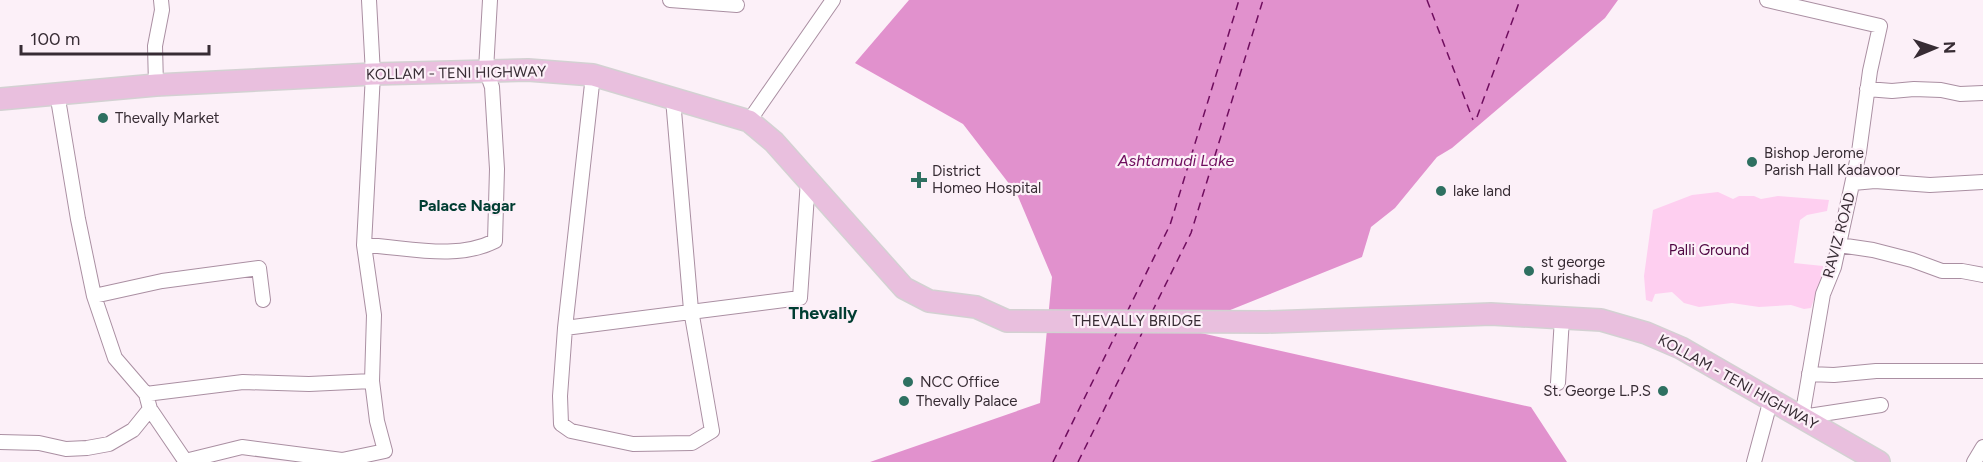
<svg xmlns="http://www.w3.org/2000/svg" width="1983" height="462" viewBox="0 0 1983 462" font-family="Figtree,sans-serif">
	<rect width="100%" height="100%" fill="#fcf0f8"/>
	<path fill="#fecff0" d="M1718,192L1733,199L1739,196H1754L1761,199L1778,196L1829,200L1827,211L1807,215L1800,220L1794,263L1823,266V272L1811,308L1804,309L1791,305L1759,307L1732,303L1699,307L1684,303L1672,292L1655,294L1652,302L1646,300L1644,276L1653,210L1692,195Z"/>
	<path fill="#e191cd" d="M909,0H1618L1605,18L1452,148L1437,157L1395,208L1371,227L1362,257L1183,329L1531,407L1567,462H870L1040,403L1052,277L1017,194L963,124L855,63Z"/>
	<g fill="none" stroke-linecap="round" stroke-linejoin="round">
		<path stroke="#6f0d5e" stroke-width="1.5" stroke-dasharray="8 6" stroke-linecap="butt" d="M1427,0L1473,120
			M1477,117L1520,0
			M1127,312L1170,225L1239,0
			M1152,312L1191,233L1263,0
			M1053,462L1117,332
			M1078,462L1142,333"/>
		<g stroke="#aa8fa2" stroke-width="16">
			<path id="minor" d="M670,0L737,5
				M1767,0L1880,26L1870,71L1859,152L1834,267L1823,294L1802,417L1881,405
				M593,75L565,328L560,396L561,424L571,431L633,444L692,443L712,431L691,310L673,99
				M156,85L155,46L162,10L161,0
				M1867,89L1892,91L1914,89L1941,90L1960,94L1983,93
				M57,93L78,219L94,296L115,358L146,394L150,409L186,462
				M749,121L833,0
				M1853,183L1875,181L1930,185L1983,182
				M364,245C407,247 455,261 495,241L497,169L492,87L486,70L490,0
				M1839,245L1873,250L1912,260L1942,271H1962L1983,275
				M94,296L162,281L259,268L263,300
				M565,328L800,298L808,180
				M1809,374L1834,375L1876,371H1983
				M1558,383L1562,318
				M146,394L243,382L309,384L372,381
				M0,442L39,443L66,449L87,448L109,444L133,430L150,409
				M185,461L242,447L342,460L385,451L377,421L372,381L374,315L364,245L373,74L369,0
				M1754,462L1771,399
				M1974,462L1983,447"/>
		</g>
		<g stroke="#d3d1d2" stroke-width="24">
			<path id="primary" d="M0,99L156,85L373,74L528,70L593,75L749,121L774,142L904,288L929,301L976,307L1007,321L1267,322L1491,314L1601,320L1646,333L1681,348L1879,462"/>
		</g>
		<use href="#minor" stroke="#fff" stroke-width="14"/>
		<use href="#primary" stroke="#e9bfde" stroke-width="21"/>
	</g>
	<g fill="#2e7061" stroke="#fcf0f8" stroke-width="2">
		<circle cx="103" cy="118" r="6"/>
		<circle cx="1752" cy="162" r="6"/>
		<path d="M916 171h6v6h6v6h-6v6h-6v-6h-6v-6h6z"/>
		<circle cx="1441" cy="191" r="6"/>
		<circle cx="1529" cy="271" r="6"/>
		<circle cx="908" cy="382" r="6"/>
		<circle cx="1663" cy="391" r="6"/>
		<circle cx="904" cy="401" r="6"/>
	</g>
	<g text-anchor="middle" stroke-width="4.5" stroke-linejoin="round" paint-order="stroke">
		<g font-size="15" fill="#372c34" stroke="#fcf0f8">
			<text transform="translate(456 73) rotate(-1)" y="5">KOLLAM - TENI HIGHWAY</text>
			<text transform="translate(1839 235) rotate(-75)" y="5">RAVIZ ROAD</text>
			<text x="1137" y="326">THEVALLY BRIDGE</text>
			<text transform="translate(1738 382) rotate(29)" y="5">KOLLAM - TENI HIGHWAY</text>
		</g>
		<g font-size="15" fill="#372c34" stroke="#fcf0f8" text-anchor="start">
			<text x="115" y="123">Thevally Market</text>
			<text x="1764" y="158">Bishop Jerome<tspan x="1764" dy="17">Parish Hall Kadavoor</tspan></text>
			<text x="932" y="176">District<tspan x="932" dy="17">Homeo Hospital</tspan></text>
			<text x="1453" y="196">lake land</text>
			<text x="1541" y="267">st george<tspan x="1541" dy="17">kurishadi</tspan></text>
			<text x="920" y="387">NCC Office</text>
			<text x="1651" y="396" text-anchor="end">St. George L.P.S</text>
			<text x="916" y="406">Thevally Palace</text>
		</g>
		<g font-size="15" fill="#510844" stroke="#fcf0f8">
			<text x="1709" y="255">Palli Ground</text>
		</g>
		<g font-size="16" font-style="italic" fill="#6f0d5e" stroke="#fcf0f8">
			<text x="1176" y="166">Ashtamudi Lake</text>
		</g>
		<g font-size="16" font-weight="bold" fill="#003d32" stroke="#fcf0f8">
			<text x="467" y="211">Palace Nagar</text>
		</g>
		<g font-size="18" font-weight="bold" fill="#003d32" stroke="#fcf0f8">
			<text x="823" y="319">Thevally</text>
		</g>
	</g>
	<g transform="translate(1935 48) rotate(88)" stroke="#fcf0f8" stroke-width="4.5" paint-order="stroke">
	<path d="M0-4.5L10 22L0 15L-10 22Z" fill="#372c34"/>
	<text y="-9" font-size="16" font-weight="bold" text-anchor="middle" fill="#372c34">N</text>
	</g>
	<path d="M21 45v9h188v-9" fill="none" stroke="#372c34" stroke-width="3"/>
	<text x="30" y="45" font-size="18" fill="#372c34" stroke="#fcf0f8" stroke-width="4.5" paint-order="stroke">100 m</text>
</svg>
